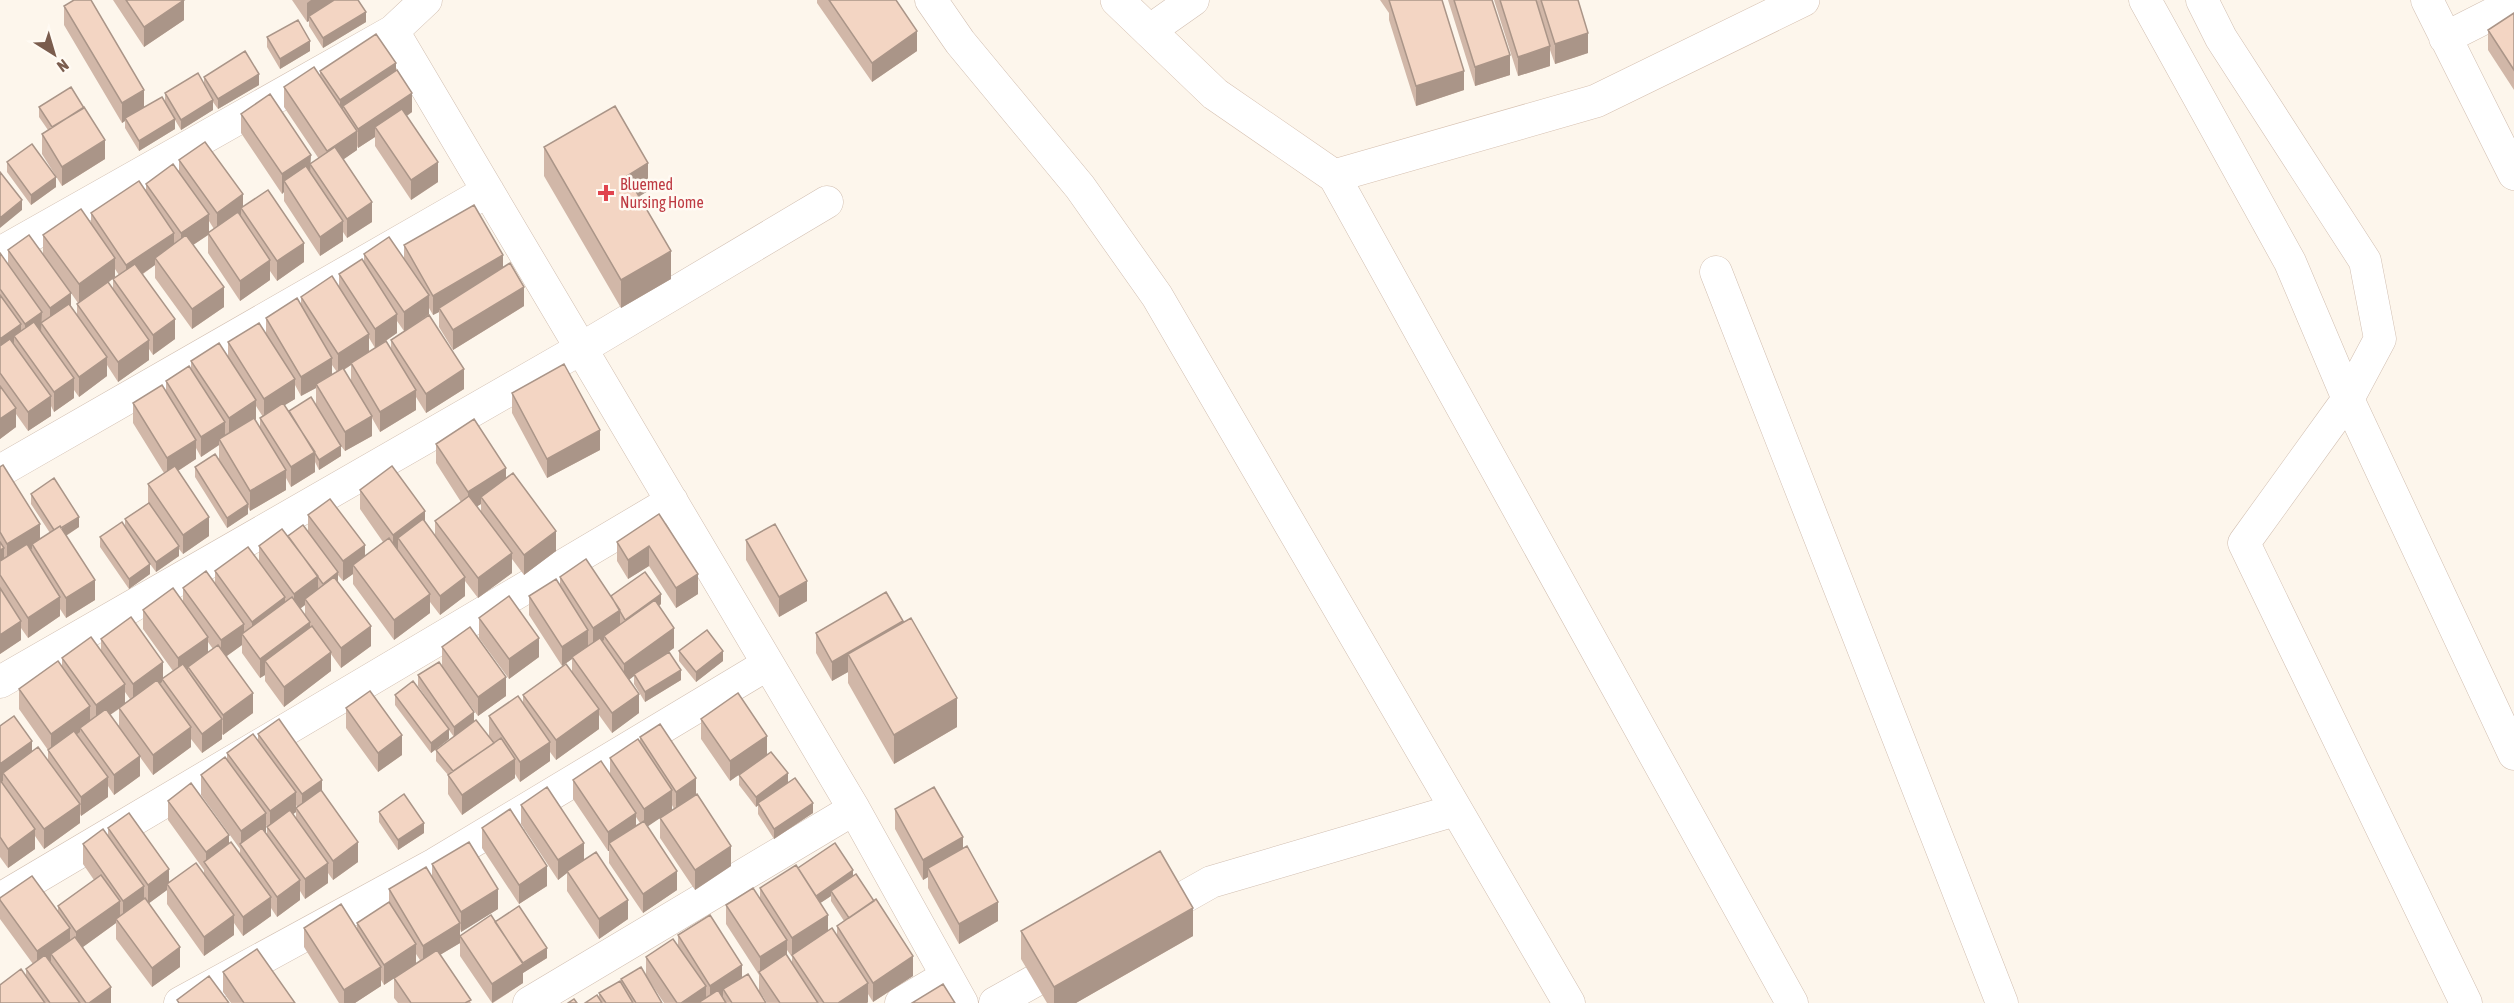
<svg xmlns="http://www.w3.org/2000/svg" width="2514" height="1003" viewBox="0 0 2514 1003" font-family="'Asap Condensed',sans-serif">
	<rect width="100%" height="100%" fill="#fdf6ec"/>
	<g fill="none" stroke-linecap="round" stroke-linejoin="round">
		<g stroke="#d1beb0" stroke-width="33">
			<path id="street" d="M931,0L960,42L1080,187L1157,296L1569,1003
				M2145,0L2290,262L2348,399L2244,543L2466,1003
				M2202,0L2221,38L2365,261L2380,339L2348,399L2514,754
				M2427,0L2514,174
				M393,31L854,809L962,1003
				M1149,31L1193,0
				M2445,38L2514,3
				M1334,176L1792,1003
				M0,253L393,31L426,0
				M1716,272L2002,1003
				M0,471L488,191
				M0,682L582,348L827,202
				M0,899L672,501
				M1149,917L1211,882L1456,810
				M180,1003L435,864L768,664
				M529,1003L854,809
				M901,1003L947,976
				M995,1003L1072,960"/>
		</g>
		<g stroke="#d6c0b0" stroke-width="34">
			<path id="secondary" d="M1117,0L1215,94L1334,176L1596,101L1803,0"/>
		</g>
		<use href="#street" stroke="#fff" stroke-width="32"/>
		<use href="#secondary" stroke="#fff" stroke-width="33"/>
	</g>
	<path fill="#d1b7a8" fill-rule="evenodd" d="M113,0H184V20L144,47Z
		M292,0H358L366,22L323,48L309,26V21L307,22Z
		M817,0H896L917,51L872,82L817,3Z
		M1380,0H1442L1464,90L1416,106L1389,20V13Z
		M1448,0H1492L1510,75L1475,86Z
		M1494,0H1578L1588,53L1555,64L1550,50V66L1518,76Z
		M64,6L144,107L165,102V93L204,84V77L259,85L218,109L213,102V110L181,130L175,120V129L139,151L125,128V121L122,123L64,25Z
		M2514,13V90L2488,50V30Z
		M267,37L310,51L280,69L267,47Z
		M320,71H396L412,112L407,116L438,182L411,200L375,146V137L358,148L357,146V150L343,159L372,222L347,238L343,232V241L320,256L284,201V192L282,194L241,133V114L311,164L319,159L284,107V87L320,76Z
		M39,107L84,108L105,159L62,186L42,154V134L48,130L39,117Z
		M544,147L648,191L639,196L671,279L621,308L544,176Z
		M179,160L243,207L304,262L277,281L270,271V280L240,301L208,253V235L193,245L224,307L192,329L155,278V265L143,274L175,339L153,355L149,349V360L118,382L107,365V376L79,397L74,390V398L54,412L51,406V416L28,431L16,414V427L0,439V253L8,265V250L43,254V235L91,223V213L146,191V184L179,173ZM209,221L214,229L209,232ZM115,269L119,275L113,279V290L108,283L115,277ZM71,293L78,303L77,304V315L71,306Z
		M7,162L56,187L31,205L7,172Z
		M404,245L503,267L524,306L453,350L439,327V312L433,315L429,308V314L464,389L426,413L416,397V410L380,432L372,418V436L345,451L341,446V456L319,470L315,462V472L291,487L286,478V490L250,511L248,507V514L227,528L195,477V467L219,459V445L201,457L196,448V459L178,471L209,536L183,554L179,549V556L156,572L150,564V574L129,589L100,547V537L125,527V519L148,503V484L164,473L133,423V403L166,392V381L191,369V361L228,357V342L266,334V318L301,305V297L339,288V274L364,263V254L404,259ZM397,321L404,331L391,340V350L380,345L397,333ZM369,338L375,348L369,352ZM332,365L337,372L332,374ZM351,365V381L344,370ZM295,385L301,396L316,388V404L289,411V413L284,405L295,399ZM256,406L263,417L260,418V428L255,420L256,419Z
		M512,393L600,450L547,478L512,413Z
		M436,444L506,479L556,551L524,575L512,559V573L478,598L465,581V596L440,615L430,602V613L394,640L353,584V574L343,581L338,575V583L371,646L341,668L331,654V671L284,707L265,681V675L260,678L242,653V645L227,656L253,713L223,735L222,734V739L202,753L191,739V747L153,775L140,757V776L114,795L108,786V797L81,816L80,814V823L44,849L35,836V849L8,868L0,857V726L32,751L48,760V750L19,709V689L62,668V658L101,650V639L163,678L173,671L143,629V610L183,602V588L215,584V571L259,561V546L308,531V515L365,556L383,542L360,509V490L425,523L435,537V521L461,502L436,463ZM481,504V512L477,506ZM305,605V615L300,609ZM208,642L213,649L208,653ZM125,692L130,699L125,703ZM119,709V726L110,715Z
		M0,467L40,539L50,533L31,504V494L79,527L66,536L95,600L66,618L60,609V616L28,638L21,628V640L0,654Z
		M659,514L698,594L676,608L649,566L628,579L617,561V542Z
		M746,540L807,601L779,617L746,560Z
		M560,577L611,596L661,604L659,606L674,648L667,653L681,680L645,702L634,684V676L629,679L639,713L612,733L599,715V729L556,760L550,752V761L520,782L515,774V778L462,815L448,794V775L436,761V750L454,737L449,730V739L431,753L395,705V695L444,723L418,686V675L442,666V647L506,696L478,716L455,685L474,721L489,736V716L523,703V695L572,672V659L562,666L529,615V596L560,585Z
		M479,618L539,657L509,679L479,638Z
		M903,623L957,727L894,764L848,683V672L832,681L816,653V633Z
		M679,651L723,661L696,682L679,661Z
		M346,708L402,755L378,772L346,728Z
		M701,719L767,755L788,783L813,813L774,839L758,814V805L756,807L739,785V775L761,759L730,781L701,739Z
		M258,734L322,793L358,862L333,880L328,873V883L305,899L300,891V900L277,917L271,908V916L243,936L234,923V935L204,956L167,904V890L149,903L180,967L152,987L116,939V923L83,947L111,1003H0L26,977V969L33,964L0,919V898L58,912V906L94,880L83,864V844L108,836V828L169,882L204,875V870L168,820V801L229,844L240,854V849L201,795V775L227,760V753L258,741ZM296,805L297,807L296,808V818L293,814L296,812ZM266,825L267,827V835L265,832Z
		M640,737L696,795L731,866L695,890L660,838V818L674,809L672,805V810L647,826L677,890L643,913L609,863V851H608L573,799V780L610,774V758L640,742ZM636,817L640,823L636,825Z
		M521,805L584,860L628,919L599,939L567,891V873L558,880L521,824Z
		M895,809L963,848L998,921L959,944L928,888V877L923,880L895,829Z
		M379,812L424,833L398,850L379,822Z
		M482,828L547,886L519,904L482,848Z
		M432,864L498,909L461,932L460,929V943L440,955L471,1003H398L394,998V978L384,985L381,980V986L355,1003H339L304,947V928L357,929V923L389,902V889L432,878ZM416,954L420,960L416,963Z
		M798,868L853,876L913,976L873,1002L868,994V1002L867,1003H767L760,992L766,1003H664L648,979L662,1003H585L599,998V993L621,983V979L646,977V957L678,946V935L742,977L759,992V975L726,924V905L760,898V888ZM831,896V901L844,921L837,926V935L828,930L820,903ZM787,950L792,957V963L787,956Z
		M495,922L547,958L523,973V983L493,1003H492L460,956V936Z
		M1021,931L1193,936L1076,1003H1047L1021,959Z
		M223,972L295,1003H231L223,992Z"/>
	<path fill="#aa9588" d="M184,0V20L144,47V27Z
		M311,0H341L309,16V21L307,22V3Z
		M366,12V22L323,48V38Z
		M917,31V51L872,82V63Z
		M1588,33V53L1555,64V44Z
		M310,41V51L280,69V59Z
		M1550,46V66L1518,76V57Z
		M1510,55V75L1475,86V67Z
		M396,63V83L343,106V117L340,120V100Z
		M1464,71V90L1416,106V86Z
		M259,74V85L218,109V99Z
		M144,90V109L125,118V121L122,123V103Z
		M412,93V112L380,134L375,127V137L358,148V129Z
		M213,100V110L181,130V120Z
		M175,119V129L139,151V141Z
		M357,131V150L327,171V151Z
		M105,140V159L62,186V167Z
		M311,155L310,175L284,181V192L282,194V174Z
		M438,162V182L411,200V180Z
		M648,163V191L627,204V176Z
		M56,177V187L31,205V195Z
		M243,194V210L241,208V215L217,233V213Z
		M22,200V210L0,228V218Z
		M372,202V222L347,238V219Z
		M209,214V234L208,233V235L181,253V233Z
		M343,221V241L320,256V237Z
		M174,233V253L155,258V265L126,285V265Z
		M304,243V262L277,281V261Z
		M671,251V279L621,308V280Z
		M503,255V275L439,308V312L433,315V296Z
		M115,258V277L79,304V284Z
		M270,260V280L240,301V281Z
		M224,287V307L192,329V309Z
		M524,287V306L453,350V330Z
		M71,293V313L50,327V308Z
		M429,295V314L404,332V312Z
		M42,312L41,332L25,343V324Z
		M397,314V333L375,348V329Z
		M175,319V339L153,355V335Z
		M21,324V344L14,336V349L0,359V339Z
		M369,334V354L351,363V365L338,373V354Z
		M149,340V360L118,382V362Z
		M107,357V376L79,397V377Z
		M332,358V377L316,384V388L301,396V377Z
		M464,369V389L426,413V394Z
		M74,378V398L54,412V392Z
		M295,379V399L264,418V399Z
		M416,390V410L380,432V412Z
		M51,396V416L28,431V412Z
		M256,400V419L229,438V418Z
		M16,408V427L0,439V419Z
		M372,416V436L345,451V432Z
		M225,422V442L219,439V445L201,457V437Z
		M600,430V450L547,478V459Z
		M196,440V459L167,478V458Z
		M341,446V456L319,470V460Z
		M315,452V472L291,487V467Z
		M506,468V488L481,497V504L468,512V492Z
		M286,470V490L250,511V491Z
		M248,504V514L227,528V518Z
		M425,511V531L398,538V551L393,555V535Z
		M79,517V527L56,542V532Z
		M209,517V536L183,554V535Z
		M40,524V544H32V549L7,564V544Z
		M556,531V551L524,575V555Z
		M365,545V565H353V574L343,581V561Z
		M179,546V556L156,572V562Z
		M649,546V566L628,579V560Z
		M4,548V567L0,570V550Z
		M512,553V573L478,598V578Z
		M150,564V574L129,589V579Z
		M338,572V582L323,594V584Z
		M698,574V594L676,608V588Z
		M318,576V596L305,599V605L294,613V594Z
		M465,577V596L440,615V596Z
		M95,580V600L66,618V598Z
		M807,581V601L779,617V597Z
		M430,594V613L394,640V620Z
		M661,594V604L625,630V620Z
		M60,597V616L28,638V618Z
		M285,597V617L252,641V622Z
		M620,610V630L604,636V640L593,648V628Z
		M21,621V640L0,654V635Z
		M903,621V641L848,654V672L832,681V662Z
		M310,622V642L265,661V675L260,678V659Z
		M244,624V636L242,634V645L221,660V640Z
		M371,626V646L341,668V648Z
		M674,628V648L635,676L634,674V676L624,684V664Z
		M588,630V649L572,657V659L562,666V647Z
		M208,637V656L188,667V671L178,678V658Z
		M539,638V657L509,679V659Z
		M723,651V661L696,682V672Z
		M331,652V671L284,707V687Z
		M163,662V681L162,679V682L133,703V684Z
		M681,670V680L645,702V692Z
		M506,677V696L478,716V697Z
		M125,684V704L96,725V705Z
		M253,693V713L223,735V715Z
		M639,694V713L612,733V713Z
		M957,698V727L894,764V735Z
		M90,706V725L80,728V732L51,754V734Z
		M599,709V729L556,760V740Z
		M474,712V722L454,737V727Z
		M222,719V739L202,753V734Z
		M191,727V747L153,775V755Z
		M449,729V739L431,753V743Z
		M402,735V755L378,772V753Z
		M767,736V755L730,781V761Z
		M32,741V760L3,773V781L0,783V764Z
		M550,742V761L520,782V762Z
		M140,756V776L114,795V775Z
		M515,759V778L462,815V795Z
		M788,773V783L756,807V797Z
		M108,777V797L81,816V797Z
		M696,778V797L676,811V792Z
		M322,780V800L302,814V794Z
		M672,790V810L644,829V809Z
		M296,792V812L270,831V811Z
		M813,803V813L774,839V829Z
		M80,804V823L44,849V829Z
		M266,813V832L241,846V831Z
		M636,813V833L609,843V851H608V832Z
		M424,823V833L398,850V840Z
		M35,829V849L8,868V849Z
		M229,835V855L206,865V852Z
		M963,837V857L928,868V877L923,880V860Z
		M358,842V862L333,880V861Z
		M584,843V862L567,871V873L558,880V860Z
		M731,846V866L695,890V870Z
		M328,863V883L305,899V879Z
		M547,866V886L519,904V885Z
		M169,869V887L167,884V890L148,904V885Z
		M853,870V881L831,891V896L816,906V896Z
		M677,871V890L643,913V894Z
		M300,880V900L277,917V897Z
		M144,886V906L123,920V901Z
		M498,889V909L461,932V912Z
		M271,897V916L243,936V917Z
		M628,900V919L599,939V919Z
		M120,901V920L116,919V923L76,952V932Z
		M998,902V921L959,944V924Z
		M1193,908V936L1076,1003H1054V987Z
		M234,915V935L204,956V937Z
		M828,915V935L792,956V938Z
		M460,923V943L423,965V946Z
		M70,928V948L51,954V961L37,971V951Z
		M787,940V959L760,974V957Z
		M416,944V964L384,985V965Z
		M180,947V967L152,987V968Z
		M547,948V958L523,973V983L492,1003V984Z
		M913,956V976L873,1002V983Z
		M742,965V985L723,989V997L713,1003H710V986Z
		M381,967V986L355,1003H344V990Z
		M868,983V1002L867,1003H838Z
		M706,986V1003H681Z
		M111,987V1003H89Z"/>
	<path fill="#f3d5c3" stroke="#aa9588" stroke-width="1.5" d="M74,0H91L144,90L122,103L64,6Z
		M126,0H184L144,27Z
		M334,0H358L366,12L323,38L309,16Z
		M829,0H896L917,31L872,63Z
		M1389,0H1442L1464,71L1416,86Z
		M1454,0H1492L1510,55L1475,67Z
		M1500,0H1536L1550,46L1518,57Z
		M1541,0H1578L1588,33L1555,44Z
		M2514,13V70L2488,30Z
		M298,20L310,41L280,59L267,37Z
		M376,34L396,63L340,100L320,71Z
		M245,51L259,74L218,99L204,77Z
		M314,67L357,131L327,151L284,87Z
		M397,70L412,93L358,129L343,106Z
		M198,73L213,100L181,120L165,93Z
		M71,87L84,108L52,127L39,107Z
		M270,94L311,155L282,174L241,114Z
		M162,97L175,119L139,141L125,118Z
		M615,106L648,163L627,176L671,251L621,280L544,147Z
		M84,107L105,140L62,167L42,134Z
		M402,109L438,162L411,180L375,127Z
		M205,142L243,194L217,213L179,160Z
		M32,144L56,177L31,195L7,162Z
		M335,147L372,202L347,219L310,164Z
		M173,164L209,214L181,233L146,184Z
		M306,166L343,221L320,237L284,181Z
		M0,172L22,200L0,218Z
		M139,181L174,233L126,265L91,213Z
		M268,190L304,243L277,261L241,208Z
		M474,205L503,255L433,296L404,245Z
		M81,209L115,258L79,284L43,235Z
		M238,212L270,260L240,281L208,233Z
		M29,235L71,293L50,308L8,250Z
		M186,235L224,287L192,309L155,258Z
		M389,237L429,295L404,312L364,254Z
		M0,253L42,312L25,324L0,289Z
		M362,259L397,314L375,329L339,274Z
		M510,263L524,287L453,330L439,308Z
		M135,264L175,319L153,335L113,279Z
		M332,276L369,334L338,354L301,297Z
		M108,282L149,340L118,362L77,304Z
		M0,295L21,324L0,339Z
		M297,298L332,358L301,377L266,318Z
		M69,304L107,357L79,377L41,323Z
		M429,315L464,369L426,394L391,340Z
		M34,322L74,378L54,392L14,336Z
		M259,323L295,379L264,399L228,342Z
		M10,339L51,396L28,412L0,373V346Z
		M386,341L416,390L380,412L351,363Z
		M219,343L256,400L229,418L191,361Z
		M564,364L600,430L547,459L512,393Z
		M189,366L225,422L201,437L166,381Z
		M343,368L372,416L345,432L316,384Z
		M162,385L196,440L167,458L133,403Z
		M0,386L16,408L0,419Z
		M311,397L341,446L319,460L289,411Z
		M283,403L315,452L291,467L260,418Z
		M254,418L286,470L250,491L219,439Z
		M474,419L506,468L468,492L436,444Z
		M215,454L248,504L227,518L195,467Z
		M3,465L40,524L7,544L0,532V467Z
		M175,466L209,517L183,535L148,484Z
		M392,466L425,511L393,535L360,490Z
		M513,473L556,531L524,555L481,497Z
		M54,478L79,517L61,528L60,526L54,530L31,494Z
		M469,496L512,553L478,578L435,521Z
		M330,499L365,545L343,561L308,515Z
		M149,503L179,546L156,562L125,519Z
		M659,514L698,574L676,588L649,546L628,560L617,542Z
		M423,519L465,577L440,596L398,538Z
		M122,522L150,564L129,579L100,537Z
		M775,524L807,581L779,597L746,540Z
		M303,525L338,572L323,584L288,536Z
		M60,526L95,580L66,598L32,544Z
		M282,529L318,576L294,594L259,546Z
		M389,538L430,594L394,620L353,565Z
		M0,542L4,548L0,550Z
		M27,544L60,597L28,618L0,575V561Z
		M248,547L285,597L252,622L215,571Z
		M586,559L620,610L593,628L560,577Z
		M206,571L244,624L221,640L183,588Z
		M645,572L661,594L625,620L611,596Z
		M334,577L371,626L341,648L305,599Z
		M556,579L588,630L562,647L529,596Z
		M0,588L21,621L0,635Z
		M173,588L208,637L178,658L143,610Z
		M886,592L903,621L832,662L816,633Z
		M509,596L539,638L509,659L479,618Z
		M292,597L310,622L260,659L242,634Z
		M655,600L674,628L624,664L604,636Z
		M131,617L163,662L133,684L101,639Z
		M911,618L957,698L894,735L848,654Z
		M312,626L331,652L284,687L265,661Z
		M470,627L506,677L478,697L442,647Z
		M707,630L723,651L696,672L679,651Z
		M91,637L125,684L96,705L62,658Z
		M600,638L639,694L612,713L572,657Z
		M218,645L253,693L223,715L188,667Z
		M669,652L681,670L645,692L634,674Z
		M58,661L90,706L51,734L19,689Z
		M439,662L474,712L454,727L418,675Z
		M183,664L222,719L202,734L162,679Z
		M566,664L599,709L556,740L523,695Z
		M157,680L191,727L153,755L119,708Z
		M413,681L449,729L431,743L395,695Z
		M370,691L402,735L378,753L346,708Z
		M738,693L767,736L730,761L701,719Z
		M518,696L550,742L520,762L489,716Z
		M106,709L140,756L114,775L80,728Z
		M14,716L32,741L0,764V726Z
		M279,719L322,780L302,794L258,734Z
		M476,720L494,743L453,771L436,750Z
		M660,724L696,778L676,792L640,737Z
		M74,731L108,777L81,797L48,750Z
		M253,734L296,792L270,811L227,753Z
		M501,738L515,759L462,795L448,775Z
		M638,739L672,790L644,809L610,758Z
		M38,747L80,804L44,829L3,773Z
		M771,752L788,773L756,797L739,775Z
		M225,757L266,813L241,831L201,775Z
		M601,761L636,813L608,832L573,780Z
		M795,778L813,803L774,829L758,803Z
		M0,780L35,829L8,849L0,837Z
		M191,783L229,835L206,852L168,801Z
		M547,787L584,843L558,860L521,805Z
		M934,787L963,837L923,860L895,809Z
		M321,790L358,842L333,861L296,808Z
		M404,794L424,823L398,840L379,812Z
		M697,794L731,846L695,870L660,818Z
		M510,809L547,866L519,885L482,828Z
		M290,810L328,863L305,879L267,827Z
		M129,813L169,869L148,885L108,828Z
		M644,821L677,871L643,894L609,843Z
		M262,828L300,880L277,897L240,844Z
		M103,829L144,886L123,901L83,844Z
		M231,842L271,897L243,917L204,862Z
		M469,842L498,889L461,912L432,864Z
		M835,843L853,870L816,896L798,868Z
		M967,846L998,902L959,924L928,868Z
		M1160,851L1193,908L1054,987L1021,931Z
		M596,852L628,900L599,919L567,871Z
		M196,863L234,915L204,937L167,884Z
		M796,865L828,915L792,938L760,888Z
		M426,867L460,923L423,946L389,889Z
		M856,874L874,901L849,918L831,891Z
		M101,875L120,901L76,932L58,906Z
		M32,876L70,928L37,951L0,900V898Z
		M753,888L787,940L760,957L726,905Z
		M145,898L180,947L152,968L116,919Z
		M876,899L913,956L873,983L837,926Z
		M389,902L416,944L384,965L357,923Z
		M341,904L381,967L344,990L304,928Z
		M519,906L547,948L523,963L495,922Z
		M491,915L523,964L492,984L460,936Z
		M710,915L742,965L710,986L678,935Z
		M832,928L868,983L838,1003H824L792,955Z
		M75,937L111,987L89,1003H86L51,954Z
		M673,939L706,986L681,1003H677L646,957Z
		M257,949L295,1003H244L223,972Z
		M437,950L471,1000L465,1003H411L394,978Z
		M786,954L818,1003H780L759,972Z
		M45,955L80,1003H50L26,969Z
		M641,967L662,1003H636L621,979Z
		M21,969L45,1003H0V985Z
		M748,974L766,1003H732L723,989Z
		M209,976L229,1003H179L177,1000Z
		M620,981L633,1003H606L599,993Z
		M943,984L955,1003H912Z
		M718,990L726,1003H698Z
		M597,995L602,1003H585Z
		M574,999L577,1003H568Z"/>
	<path fill="#e0444e" stroke="#fffaf3" stroke-width="2" d="M603 184h6v6h6v6h-6v6h-6v-6h-6v-6h6z"/>
	<g text-anchor="middle" stroke-width="5" stroke-linejoin="round" paint-order="stroke">
		<g font-size="16" fill="#be3a42" stroke="#fffaf3" text-anchor="start">
			<text x="620" y="190">Bluemed<tspan x="620" dy="18">Nursing Home</tspan></text>
		</g>
	</g>
	<g transform="translate(54 54) rotate(143)" stroke="#fffaf3" stroke-width="4.5" paint-order="stroke">
	<path d="M0-4.5L10 22L0 15L-10 22Z" fill="#7a5c4d"/>
	<text y="-9" font-size="16" font-weight="bold" text-anchor="middle" fill="#7a5c4d">N</text>
	</g>
</svg>
